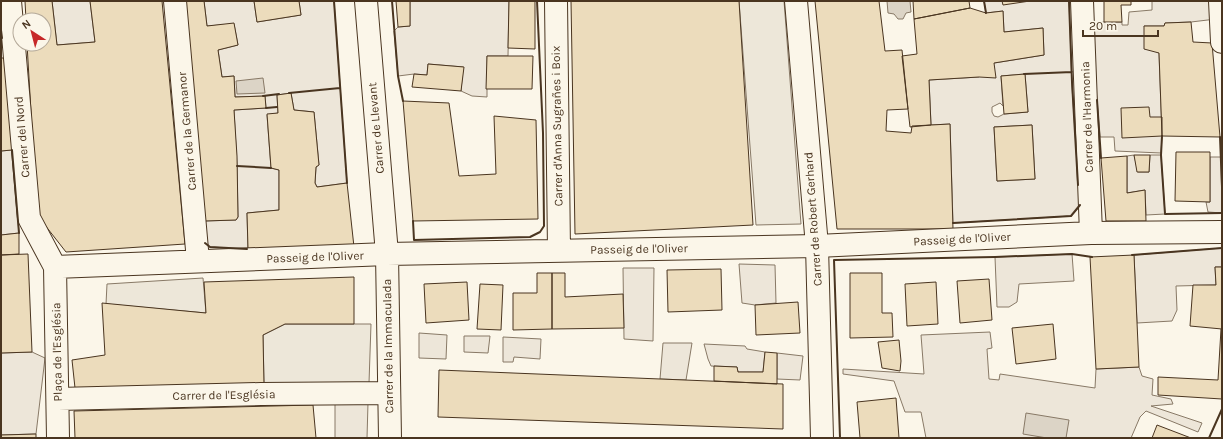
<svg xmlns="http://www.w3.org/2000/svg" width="1223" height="439" viewBox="0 0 1223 439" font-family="Karla,sans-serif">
	<rect width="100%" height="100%" fill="#fbf6e9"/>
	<path fill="#ede6d9" stroke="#887966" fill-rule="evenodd" d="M52,1H90L95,42L57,45Z
		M204,1H254L257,22L301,15L299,1H334L347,183L317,187L315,183L316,167L319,165L314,112L294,110L291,93L277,95L278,113L267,115L271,168L279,170V210L247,213L248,249L210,247L206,244L204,221L236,220L238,217L237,166L234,110L266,108L265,96L235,97L234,76L222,77L218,50L238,45L234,24L207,26Z
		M410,1H509L508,56H487V97L472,96L461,91L463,67L428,64L427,75L414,74L398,76L394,31L398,27L410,26Z
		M984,1H1069L1072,87L1080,206L1071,216L953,223L950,124L931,125L929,80L979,77L994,63L1044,55L1043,28L1004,32L1003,11L986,13ZM1025,74L1028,112L1004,114L998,117L994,116L992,112V107L1000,103L1003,106L1001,76ZM1032,125L1035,179L997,181L994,127Z
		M1152,1H1208L1214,7L1216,19L1191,22L1165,23L1164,26H1144L1159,53L1162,136L1161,153L1115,151L1114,137H1100L1092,41V24L1104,22H1122V25H1128L1129,12L1152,10Z
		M12,150L19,233L1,235V151Z
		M1134,155L1138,172H1149L1150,155H1161L1165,214L1146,215L1145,190L1127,193V156Z
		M1210,157H1221L1222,213L1208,212L1206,202H1210Z
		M1222,248V267H1215L1216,285L1176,286L1177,310L1172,321L1137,323L1134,255Z
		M1072,254L1074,281L1019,284L1017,302L1009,307H997L995,257Z
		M739,264L775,265L776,303L755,305L742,303Z
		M623,268H654L653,341L624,339Z
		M990,332L992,348L987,349L989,379L999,380L1000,374L1095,388L1096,369L1139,367L1142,376L1153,379L1152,395L1171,399L1173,404L1151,406L1202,423L1198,432L1146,411L1140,417L1131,438H926L921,412H905L894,381L843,374V369L924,374L921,335Z
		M419,333L447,335L446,359L419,358Z
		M464,336H490L488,353L464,352Z
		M503,337L541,339L540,359L514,357L513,362H503Z
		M663,343H692L686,380L660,379Z
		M704,344L745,346L747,349L765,352L763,372H738L737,367L711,366L708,359Z
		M32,352L45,358L36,434L1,435V353Z
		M777,353L803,356L800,380L777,379Z
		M335,403H368L367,438H335Z"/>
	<path fill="#ede7d9" stroke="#887966" d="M739,1H784L801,224L756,225Z
		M203,278L206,313L106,304L107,284Z
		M285,324H371L369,383L264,385L263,335Z"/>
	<path fill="#dcd4c6" stroke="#887966" d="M887,1H910L911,12L906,13L903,19H898L894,14L888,13Z
		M263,78L265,93L237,94L236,81Z
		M1026,413L1069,420L1066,438H1047L1023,434Z"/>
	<path fill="#ecdcbc" stroke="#4a3520" d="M25,1H52L57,45L95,42L90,1H162L185,244L66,252L37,215L27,44H44V20H26Z
		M185,1H204L207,26L234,23L238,45L218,50L222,77L234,76L235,97L265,96L266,108L234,110L237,156L238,217L236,220L204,221Z
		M254,1H299L301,15L257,22Z
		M396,1H410V26L398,27Z
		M509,1H535V49L508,48Z
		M571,1H739L753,225L575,234Z
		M815,1H879L885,51L902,50L908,109L887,110L886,131L911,133L912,126L950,124L953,229H837Z
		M913,1H969L970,8L914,19Z
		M1002,1H1030L1003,5Z
		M1104,1H1131V5H1121L1122,22H1104Z
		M970,8L986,13L1003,11L1004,32L1043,28L1044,55L994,63L996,78L979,77L929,80L931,125L910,127L902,56L917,54L914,19Z
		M1191,22L1193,42L1212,43L1220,137L1162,136L1159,53L1144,49V26H1164L1165,23Z
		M487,56H533L532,89H486Z
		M1,58H5L12,150L1,151Z
		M428,64L464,67L461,91L412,87L414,74L427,75Z
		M1025,74L1028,112L1004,114L1001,76Z
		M291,93L294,110L314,112L319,165L316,167L315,183L317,187L347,183L354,247L248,249L247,213L279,210V170L271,168L267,114L278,113L277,95Z
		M403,101L449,103L459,176L496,174L494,116L536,120L538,219L413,221Z
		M1149,107L1150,117H1162V136L1122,138L1121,108Z
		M1032,125L1035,179L997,181L994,127Z
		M1176,152H1210V202L1175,201Z
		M1134,155H1150L1149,172H1137Z
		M1127,156V193L1145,190L1146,221H1106L1101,158Z
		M19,233V254L1,255V235Z
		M28,254L32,352L1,353V255Z
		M1134,255L1139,367L1096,369L1090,257Z
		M1215,267H1222V329L1190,326L1193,285H1216Z
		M721,269L722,310L668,312L667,270Z
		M537,273H552V329L513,330V293H537Z
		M552,273H565V297L623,294L624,328L552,329Z
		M850,273H882V313H892L893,337L850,338Z
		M354,277V324H285L263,335L264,385L75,388L72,360L105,355L102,303L206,313L204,282Z
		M989,279L992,320L960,323L957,281Z
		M467,282L469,320L426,323L424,284Z
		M936,282L938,324L907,326L905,284Z
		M480,284L503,285L501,330L477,329Z
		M798,302L800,333L756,335L755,305Z
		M1053,324L1056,359L1016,364L1012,328Z
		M1221,329H1222V399L1158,395V377L1218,380Z
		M899,340L901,361L900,371L882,368L878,342Z
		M765,352L777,353V384L714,381V366L737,367L738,372H763Z
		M439,370L783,384V429L438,417Z
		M896,398L899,438H860L857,402Z
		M313,405L316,438H75L74,411Z
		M1157,425L1191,438H1152Z
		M36,434V438H1V435Z"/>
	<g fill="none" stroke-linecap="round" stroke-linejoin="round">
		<g stroke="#4a3520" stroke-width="24">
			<path id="minor" d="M10,1L29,218L55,267L58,438
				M175,1L198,261
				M366,1L387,254L390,438
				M556,1L559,251
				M796,1L817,246L822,438
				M1082,1L1091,233
				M1220,1L1222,42
				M55,267L387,254L817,246L1091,233L1222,232
				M58,399L261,394L389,393"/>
		</g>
		<use href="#minor" stroke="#fbf6e9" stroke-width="22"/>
		<path stroke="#4a3520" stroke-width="2" d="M334,1L347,183
			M392,1L398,76L403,101
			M984,1L986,13
			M1069,1L1072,82L1078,185
			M1,30L2,38
			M1024,74L1072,72
			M289,93L340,88
			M263,96L279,94
			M1097,100L1101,158
			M266,108L277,107
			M1162,136L1161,155L1165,214L1222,213
			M1220,137L1222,187
			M12,150L19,233
			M237,166L271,168
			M413,221L414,240L530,237L540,232L544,226L543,133L537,1
			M953,223L1071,216L1080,205
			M205,243L210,247L247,249
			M1132,255L1222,248
			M840,438L834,260L995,257L1072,254L1092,257
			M1209,438L1222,409"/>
	</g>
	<g text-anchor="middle" stroke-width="3" stroke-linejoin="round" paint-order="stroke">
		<g font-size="12" fill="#4a3520" stroke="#fbf6e9">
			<text transform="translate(1087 117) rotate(-92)" y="4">Carrer de l'Harmonia</text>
			<text transform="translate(557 126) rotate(-91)" y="4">Carrer d'Anna Sugrañes i Boix</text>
			<text transform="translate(376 128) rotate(-95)" y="4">Carrer de Llevant</text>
			<text transform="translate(187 131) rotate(-95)" y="4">Carrer de la Germanor</text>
			<text transform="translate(22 137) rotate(-95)" y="4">Carrer del Nord</text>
			<text transform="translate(813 219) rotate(-94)" y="4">Carrer de Robert Gerhard</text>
			<text transform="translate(962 239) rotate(-3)" y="4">Passeig de l'Oliver</text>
			<text transform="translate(639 249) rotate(-1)" y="4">Passeig de l'Oliver</text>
			<text transform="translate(315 257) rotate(-2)" y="4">Passeig de l'Oliver</text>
			<text transform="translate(388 346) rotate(-91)" y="4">Carrer de la Immaculada</text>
			<text transform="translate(57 352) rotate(-91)" y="4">Plaça de l'Església</text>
			<text transform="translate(224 395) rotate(-1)" y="4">Carrer de l'Església</text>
		</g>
	</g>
	<rect width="1223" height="439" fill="none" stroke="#4a3520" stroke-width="4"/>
	<g transform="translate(32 32) rotate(324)"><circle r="19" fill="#fbf6e9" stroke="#b4a999"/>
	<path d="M0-3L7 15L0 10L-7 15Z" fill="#c62828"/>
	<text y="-6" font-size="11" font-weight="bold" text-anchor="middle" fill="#4a3520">N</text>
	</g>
	<path d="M1083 30v6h75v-6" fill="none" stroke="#4a3520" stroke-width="2"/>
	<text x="1089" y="30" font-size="12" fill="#4a3520" stroke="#fbf6e9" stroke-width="3" paint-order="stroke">20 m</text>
</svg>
